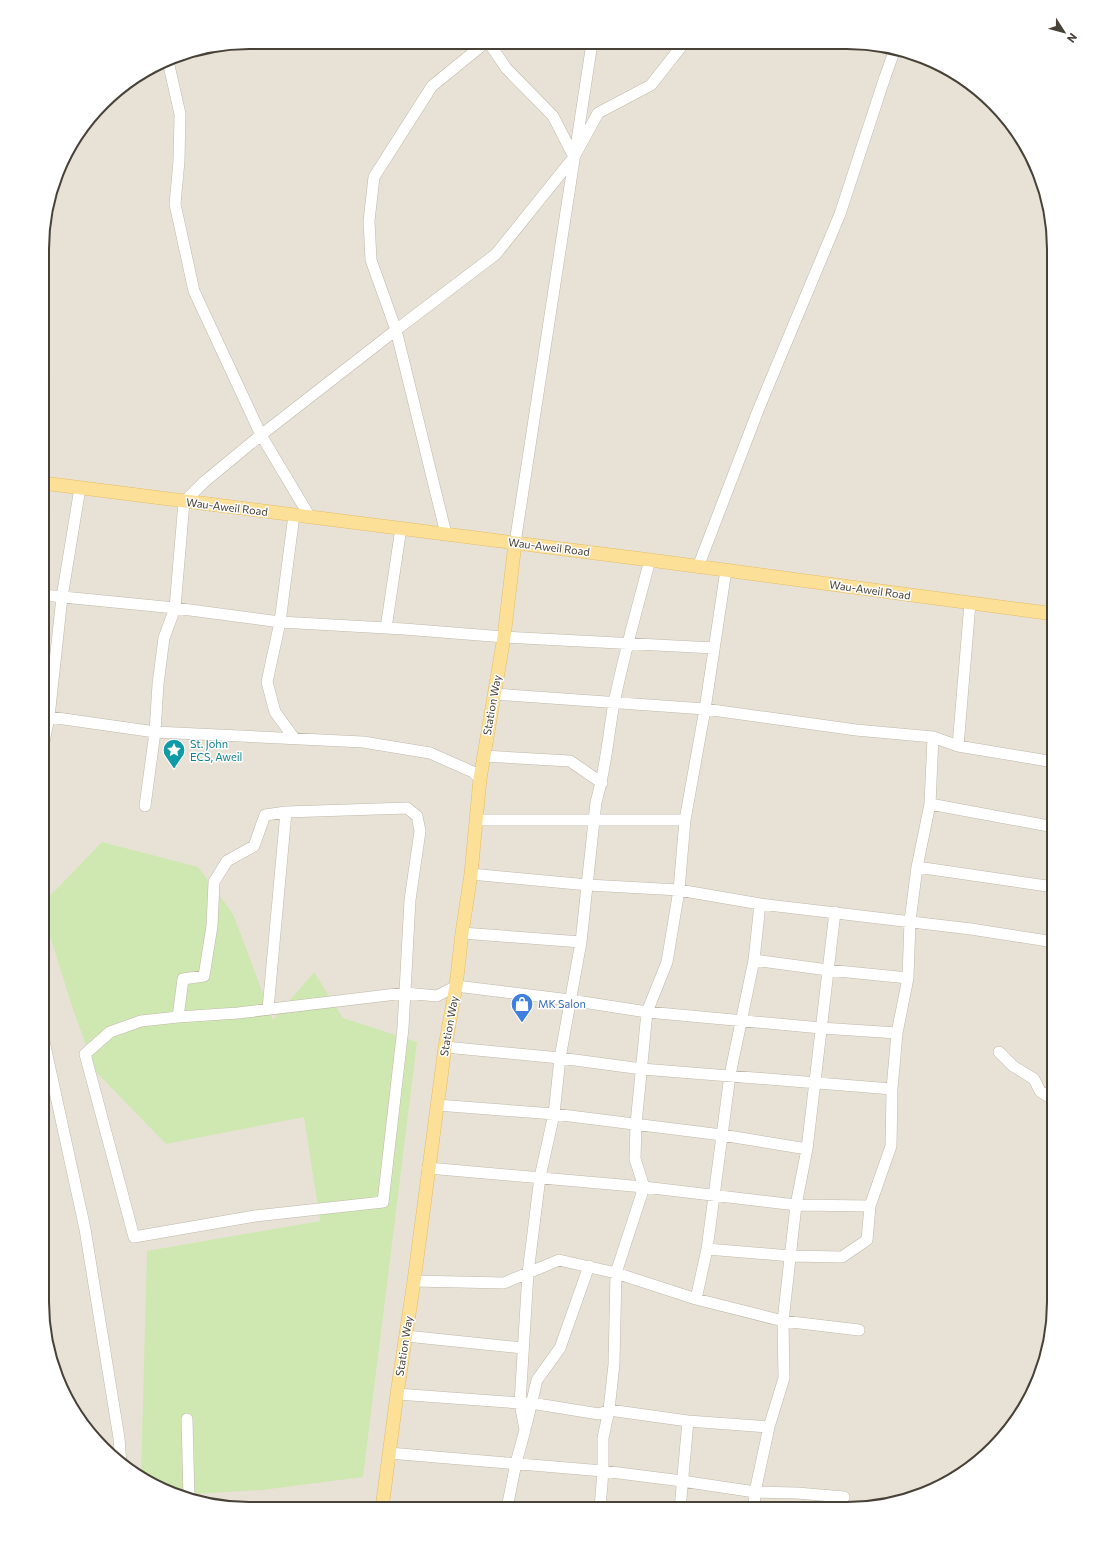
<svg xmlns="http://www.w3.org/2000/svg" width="1096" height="1551" viewBox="0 0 1096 1551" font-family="Commissioner,sans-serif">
	<rect width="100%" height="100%" fill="#f4f0e8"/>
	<path fill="#e8e2d6" d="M249,42L875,44L926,58L973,85L1011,123L1033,157L1050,208L1054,248V1316L1043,1369L1019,1417L983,1458L939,1488L888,1505L848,1509L222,1507L170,1493L123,1466L85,1428L63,1394L46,1343L42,1303L44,221L70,146L113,93L182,53Z"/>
	<path fill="#cfe8b1" d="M102,842L198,867L233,914L273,1020L314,972L343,1018L417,1042L363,1477L262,1490L177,1495L170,1493L141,1477L147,1251L320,1221L304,1117L166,1144L96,1072L73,1010L43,913V903Z"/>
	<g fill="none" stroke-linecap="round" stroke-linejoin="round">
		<g stroke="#bfb8aa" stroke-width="12">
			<path id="minor" d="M489,43L506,68L553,116L574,157
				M294,515L280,622L267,682L275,712L294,738
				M310,517L261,435L396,330L371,260L369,221L374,177L432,86L485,43
				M446,534L396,330L496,254L574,157L598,113L651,85L684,43
				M515,543L592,43
				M698,567L759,408L840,214L885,77L895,49
				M43,595L175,608L280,622L404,629L504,637L714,648
				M386,628L401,528
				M494,694L705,709L856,730L933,737L958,746L1054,762
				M43,716L155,732L363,742L430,753L473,772L480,779
				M958,746L970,603
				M43,747L49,717L62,597L80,488
				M484,756L570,761L602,783
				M930,804L1054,827
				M145,806L155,732L158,684L164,638L175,608L184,502L204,482L261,435L194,291L175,204L179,161L180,114L168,61
				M476,820H685
				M917,867L1054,887
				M471,874L588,885L679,890L760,904L971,929L1054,942
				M462,933L581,942
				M754,960L828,970L908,978
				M268,1009L286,812L407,808L417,816L420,831L410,900L403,1028L383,1202L255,1216L134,1237L85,1054L110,1032L141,1021L178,1017L183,979L204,976L212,926L214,882L227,861L254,846L265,815L286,812
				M178,1017L238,1013L405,993L437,996L456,986L570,1000L647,1012L821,1028L897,1033
				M42,1032L85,1229L119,1438L121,1465
				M445,1047L560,1058L642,1069L892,1089
				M999,1052L1013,1066L1034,1079L1040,1091L1054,1100
				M437,1105L554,1114L722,1135L807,1149
				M428,1168L644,1187L796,1205L870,1206
				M707,1249L791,1256L842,1257L867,1240L870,1206L891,1146L892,1089L897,1033L908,978L910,921L917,867L930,804L933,737
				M414,1281L504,1283L559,1260L616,1273L696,1299L783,1321L859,1330
				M696,1299L707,1249L730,1075L754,960L760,904
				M406,1336L523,1348
				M397,1394L520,1403H531L599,1414L609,1410L688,1421L769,1427
				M187,1419L189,1498
				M526,1426L537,1380L560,1348L589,1266
				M389,1453L603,1471L682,1481L755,1492L797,1493L844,1497
				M507,1508L516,1463L525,1430L520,1403L528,1273L540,1177L554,1114L560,1058L581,942L596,802C606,769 608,736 614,703C624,655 637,608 650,560
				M600,1508L603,1471V1438L609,1410L614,1364L616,1273L644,1187L635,1159L636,1124L647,1012L667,962L679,890L685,820L705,709L726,570
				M680,1509L688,1421
				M754,1509L755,1492L769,1427L784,1378L783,1321L796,1205L807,1149L835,912"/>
		</g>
		<g stroke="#e3bd67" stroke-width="14">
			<path id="major" d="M43,483L650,560L1054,614
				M382,1508L397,1394L414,1281L445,1047L456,986L462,933L471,874L480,779L504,637L515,543"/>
		</g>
		<use href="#minor" stroke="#fff" stroke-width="11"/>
		<use href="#major" stroke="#fde097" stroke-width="13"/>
	</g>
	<defs>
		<g id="sight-pin" transform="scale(1.15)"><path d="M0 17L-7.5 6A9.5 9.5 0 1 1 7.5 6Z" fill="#0f9aa8" stroke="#fff"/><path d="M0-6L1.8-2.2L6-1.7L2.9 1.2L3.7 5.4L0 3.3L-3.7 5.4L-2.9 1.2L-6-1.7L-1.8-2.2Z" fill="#fff"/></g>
		<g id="shop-pin" transform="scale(1.15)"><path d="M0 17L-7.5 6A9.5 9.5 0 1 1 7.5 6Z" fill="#3f7fe0" stroke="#fff"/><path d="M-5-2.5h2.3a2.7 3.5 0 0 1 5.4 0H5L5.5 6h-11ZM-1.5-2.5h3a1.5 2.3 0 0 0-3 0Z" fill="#fff"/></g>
	</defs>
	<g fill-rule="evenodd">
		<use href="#sight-pin" x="174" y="750"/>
		<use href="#shop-pin" x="522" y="1004"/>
	</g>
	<g text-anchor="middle" stroke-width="3" stroke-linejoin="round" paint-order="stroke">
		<g font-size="11" fill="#474137" stroke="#fff">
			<text transform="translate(227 507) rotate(7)" y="4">Wau-Aweil Road</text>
			<text transform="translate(549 547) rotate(7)" y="4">Wau-Aweil Road</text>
			<text transform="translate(870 590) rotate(8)" y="4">Wau-Aweil Road</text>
			<text transform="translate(492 705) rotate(-80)" y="4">Station Way</text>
			<text transform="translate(449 1026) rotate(-80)" y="4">Station Way</text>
			<text transform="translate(404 1346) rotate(-81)" y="4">Station Way</text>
		</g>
		<g font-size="11" fill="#0d838f" stroke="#fff" text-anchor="start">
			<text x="190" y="748">St. John<tspan x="190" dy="13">ECS, Aweil</tspan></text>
		</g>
		<g font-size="11" fill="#366cbe" stroke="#fff" text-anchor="start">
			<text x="538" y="1008">MK Salon</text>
		</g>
	</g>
	<path d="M0 0H1096V1551H0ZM249 49H847A200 200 0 0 1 1047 249V1302A200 200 0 0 1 847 1502H249A200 200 0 0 1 49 1302V249A200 200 0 0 1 249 49Z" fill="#fff" fill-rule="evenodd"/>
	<path fill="none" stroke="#474137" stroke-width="2" d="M249 49H847A200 200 0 0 1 1047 249V1302A200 200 0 0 1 847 1502H249A200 200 0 0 1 49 1302V249A200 200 0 0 1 249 49Z"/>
	<g transform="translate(1064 32) rotate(126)" stroke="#ffffff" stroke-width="3" paint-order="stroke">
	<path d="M0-3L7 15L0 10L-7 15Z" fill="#474137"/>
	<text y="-6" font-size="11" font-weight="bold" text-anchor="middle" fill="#474137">N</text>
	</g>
</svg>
